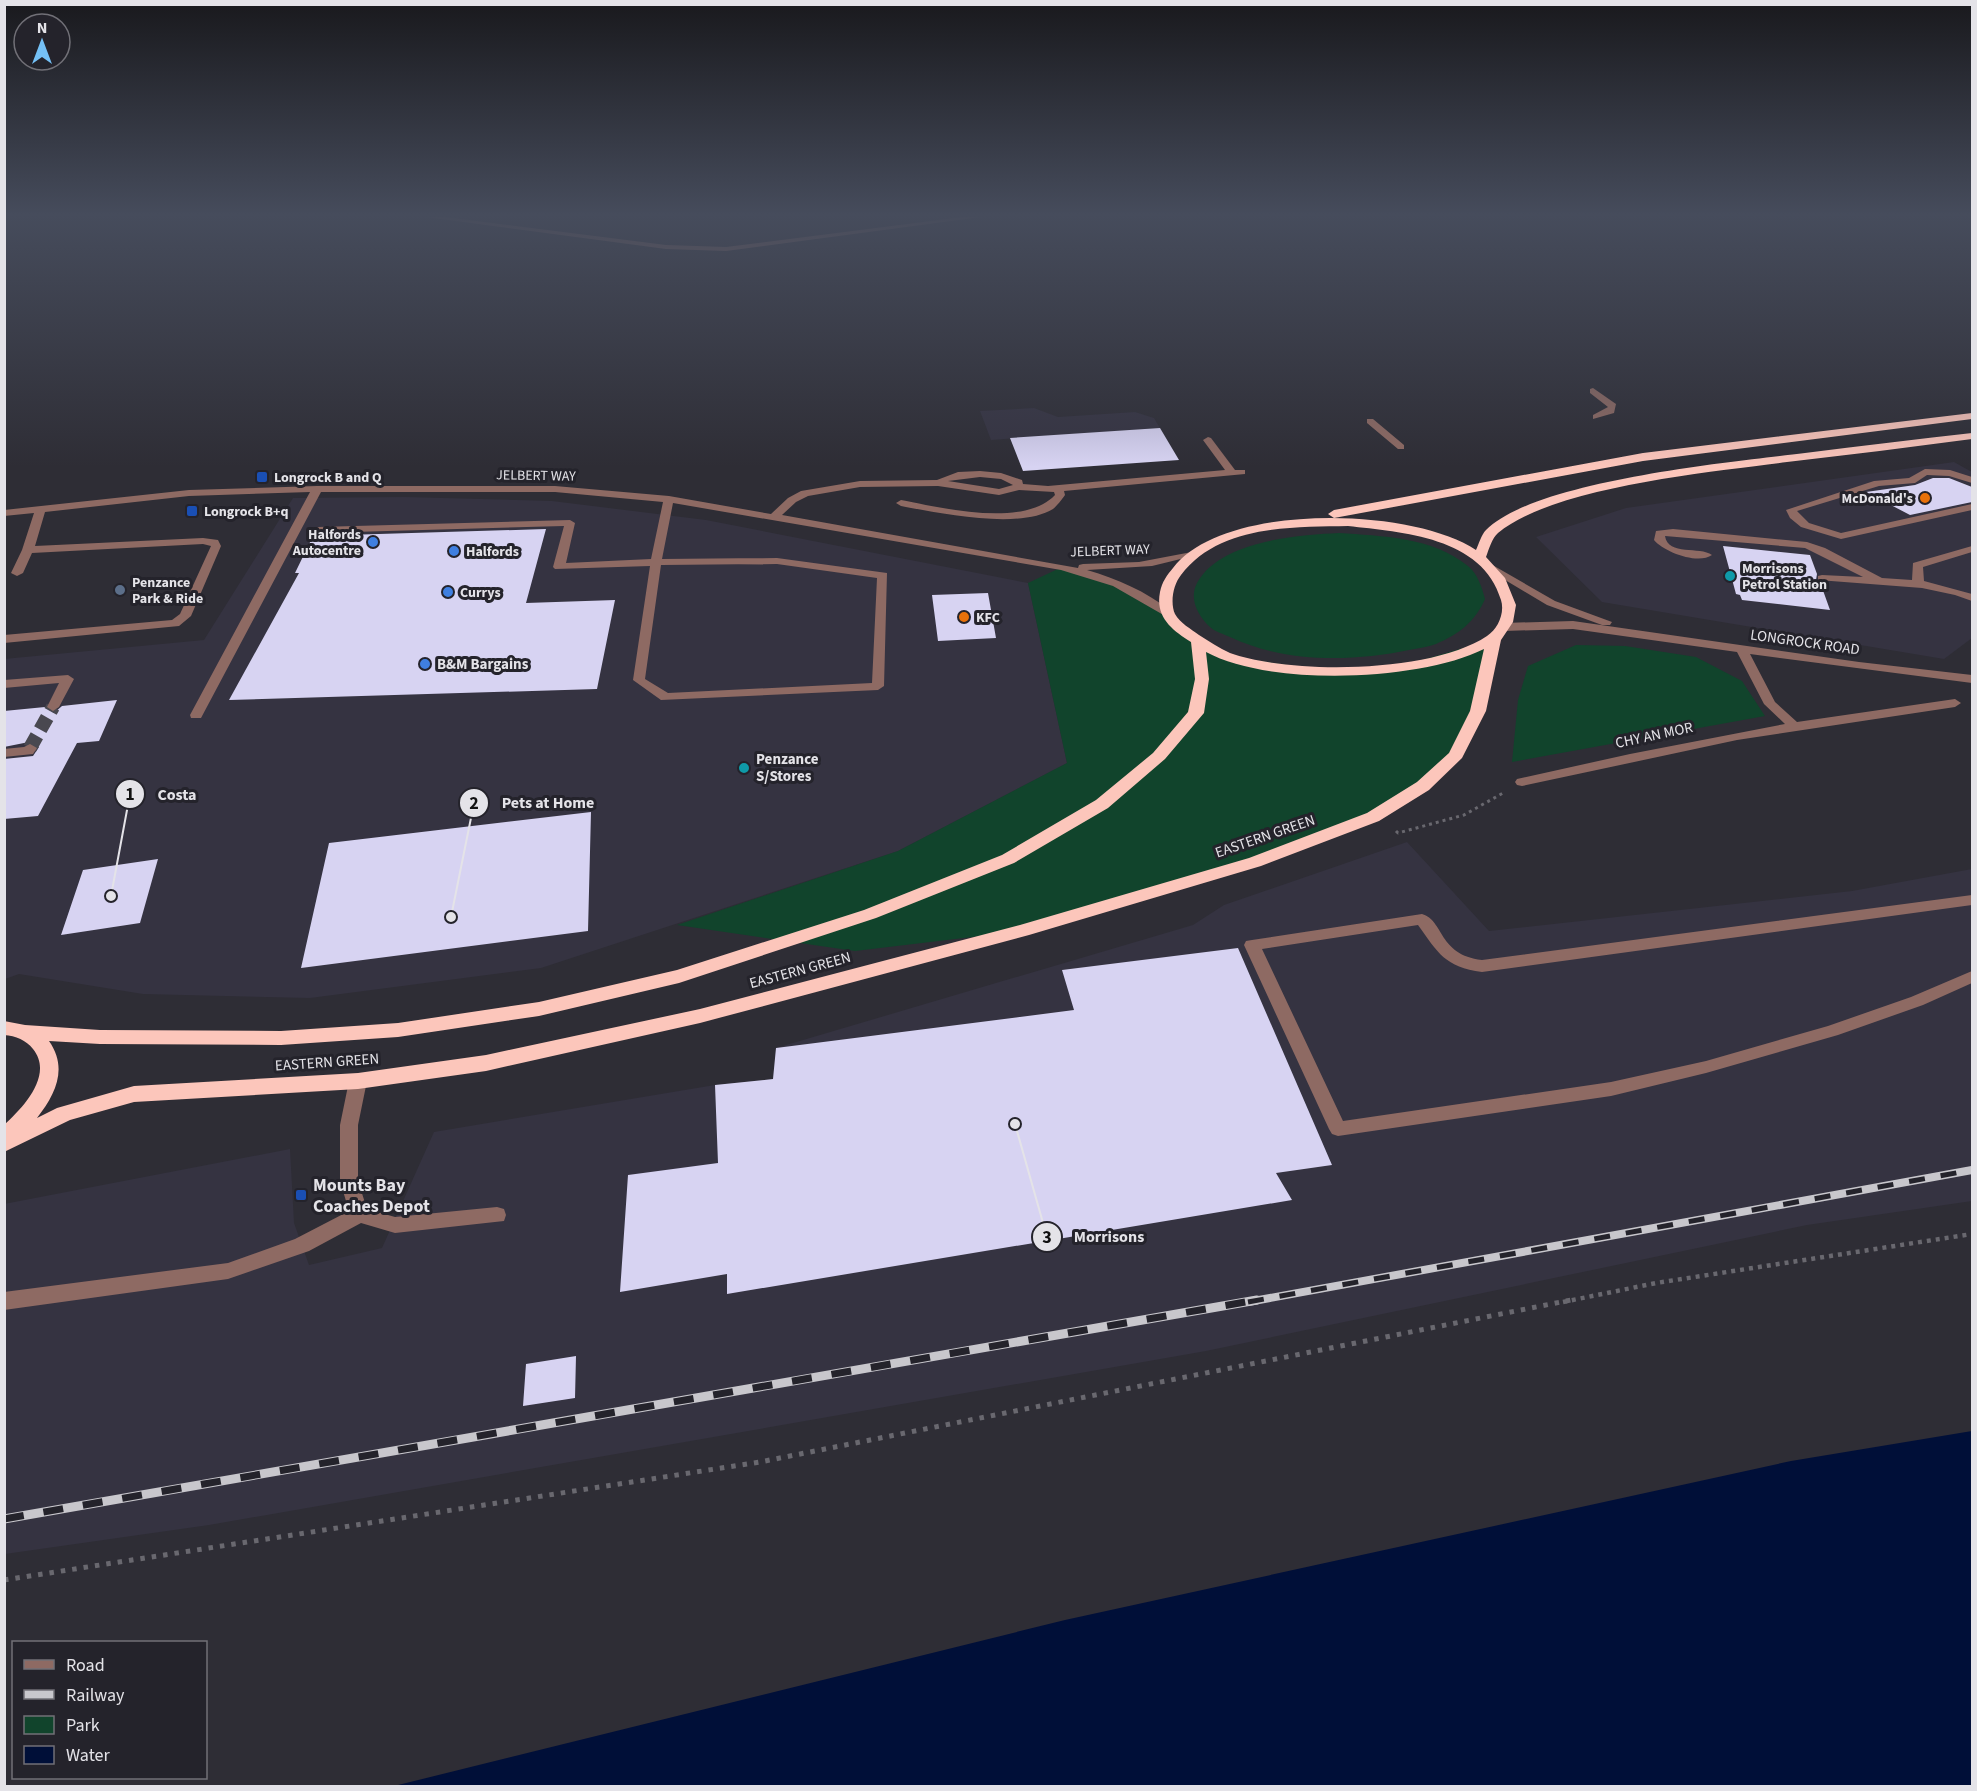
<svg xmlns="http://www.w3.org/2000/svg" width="1977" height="1791" viewBox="0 0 1977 1791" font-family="'Source Sans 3',sans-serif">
	<rect width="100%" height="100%" fill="#2e2d35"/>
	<path fill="#353341" d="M1034,408L1058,417L1135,412L1154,418L1160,428L991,440L980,411Z
		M1954,462L1972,472V638L1944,659L1602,602L1536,537L1626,508Z
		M405,497L552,501L706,520L1028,583L1067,763L898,851L541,968L310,998L143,994L19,974L5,979L4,659L204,640L293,498Z
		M1407,842L1489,931L1852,891L1972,869V1201L1807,1225L1206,1351L209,1525L5,1554L4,1204L290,1149L294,1223L309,1265L382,1248L434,1132L715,1085L773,1079L776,1048L1193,925L1224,905Z"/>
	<path fill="#11442c" d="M1339,533C1381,536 1433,537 1468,566C1478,574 1482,588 1485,599C1475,622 1459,634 1436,644C1428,647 1418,648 1409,650C1351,662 1285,663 1230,637C1224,634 1215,632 1210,627C1197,615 1189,598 1197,583C1220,541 1297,535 1339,533Z
		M1062,567L1116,582L1226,656L1328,671L1395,668L1494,639L1456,755L1373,817L1255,862L1022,931L855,951L677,925L898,851L1067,763L1028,583Z
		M1576,645L1625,646L1696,657L1742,681L1765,716L1512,762L1518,700L1528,666Z"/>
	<path fill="#000f38" d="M1972,1431V1786H394L1065,1620L1791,1461Z"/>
	<path fill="#d7d3f2" d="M1160,428L1179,460L1023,471L1010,438Z
		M1933,478H1949L1972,487V502L1910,515L1866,492L1915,485Z
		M546,529L526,603L615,600L597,689L229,700L299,573H295L313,536Z
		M1723,546L1810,555L1817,574L1816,580L1820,582L1830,610L1742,600L1740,595L1736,594Z
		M988,593L996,638L938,641L932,595Z
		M117,700L99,741L77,743L38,816L4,819V759L33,756L39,747L29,742L4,747V711L45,707L54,713L62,706Z
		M591,812L588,931L301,968L329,843Z
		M158,859L140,923L61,935L83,870Z
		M1238,948L1332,1165L1276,1173L1292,1200L727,1294V1274L620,1292L628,1175L718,1163L715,1085L773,1079L776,1048L1074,1010L1062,970Z
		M576,1356L575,1398L523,1406L526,1364Z"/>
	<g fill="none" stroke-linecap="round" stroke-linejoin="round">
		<path stroke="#494850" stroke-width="14" stroke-dasharray="14 7" stroke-linecap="butt" d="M30,748L53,707"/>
		<path stroke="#69686f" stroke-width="3" stroke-dasharray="3 4" stroke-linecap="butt" d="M1396,831L1398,833L1464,815L1503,793"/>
		<path stroke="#69686f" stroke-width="4.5" stroke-dasharray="4 5" stroke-linecap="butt" d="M1563,1302L1656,1283L1972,1234"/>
		<path stroke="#69686f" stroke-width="5" stroke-dasharray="4.5 7" stroke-linecap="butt" d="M4,1580L760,1462L1571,1300"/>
		<path fill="#8e6a63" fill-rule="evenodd" d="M426,217H445L666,245L726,247L962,217H981L726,251L666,249Z
			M1593,388L1616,404L1614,413L1593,419V415L1608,407L1590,393V389Z
			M1367,419H1373L1404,445V449H1398L1367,423Z
			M1208,437L1211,438L1235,470H1245V474L1064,491L1065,495C1062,499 1057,506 1053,509C1019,530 939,513 901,506L896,503L901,500C942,508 1024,528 1055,495L1054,492L1019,490L999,495L938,486L860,487L808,496L796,502L782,515L1078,568L1079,565L1083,564L1139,562L1197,551V555L1152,566L1087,570C1118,579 1145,591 1171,611L1173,613L1167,617L1113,586L1061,570L673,503L662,559L777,558L887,573L884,686L878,690L661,700L633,680L650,566L555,569L553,567L564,526L318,533L313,530L318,527L570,520L575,523L566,563L651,559L663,502L555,492H321L201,718H191L190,715L310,492L189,496L45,512L35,546L203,538L218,540L221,546L191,616L179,626L4,643V635L172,620L180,614L211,546L203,544L32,553L23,573L17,576L11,573L22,550L34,513L4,516V510L189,490L317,486H555L669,496L771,514L788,498L801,491L860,481L937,480L958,472L980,471L1001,473L1022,480L1023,484L1048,486L1225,470L1203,440ZM980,477L1001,479L1013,485L999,489L948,481ZM777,564L877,578L872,683L668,693L645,679L661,565Z
			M1925,469L1950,470L1972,477V483L1949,476L1927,475L1915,483L1879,486L1797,511L1809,523L1841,533L1972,504V510L1841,539L1801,527L1790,518L1786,510L1874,481L1909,478Z
			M1673,529L1807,542L1825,548L1882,578L1912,580L1913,563L1972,546V552L1923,567L1924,581L1972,594V601L1955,595L1922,588L1818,580V576L1822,575L1863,577L1805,548L1665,536C1668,556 1700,546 1712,555C1698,565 1664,552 1654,540L1656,531Z
			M1489,563L1555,601L1612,622L1610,625H1602L1547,605L1485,568V564Z
			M1573,621L1859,662L1972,675V683L1750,654L1775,702L1797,722L1955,699L1961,703L1955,707L1737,740L1522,786L1517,785L1515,782L1517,779L1630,754L1785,724L1764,704L1737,652L1573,629L1504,631L1498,627L1504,623Z
			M68,675L74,679L59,707L53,711L47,707L59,683L4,688V680Z
			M30,744L37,748L33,754L4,757V749L24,747Z
			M1972,895V905L1482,972C1445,967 1438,953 1418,925L1262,949L1343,1121L1611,1082L1706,1061L1828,1026L1911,997L1972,971V983L1923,1005L1838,1035L1706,1073L1611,1096L1338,1136L1332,1134L1329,1129L1244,945L1246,941L1252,940L1422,914C1444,920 1438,955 1482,960Z
			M358,1074L364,1076L367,1081L358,1125V1181L367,1209L395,1217L497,1207L504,1209L506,1215L504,1221L395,1233L361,1223L309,1251L228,1279L4,1310V1292L228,1263L295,1239L349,1211L340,1181V1125L349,1081L352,1076Z"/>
		<path fill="#fcc6bb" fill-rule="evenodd" d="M1972,413V419L1643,461L1334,518L1328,514L1334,510L1643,453Z
			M1972,433V439C1910,447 1849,455 1787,462C1712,472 1555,486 1498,533C1492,538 1489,549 1486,557L1505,578L1516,605L1513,622L1501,640L1486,711L1462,758L1429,790L1379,821L1261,866L1029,935L700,1023L486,1071L358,1089L134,1102L70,1120L4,1152V1125C23,1108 54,1075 33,1049C26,1040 16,1036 4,1035V1021L25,1025L100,1030L281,1031L398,1023L539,1002L677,970L864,910L1002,855L1096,800L1153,753L1188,712L1195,679L1191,642C1172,630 1155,617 1160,592C1162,582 1167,575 1173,568C1223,502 1412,507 1476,550C1479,544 1481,535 1486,530C1536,480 1733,462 1805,453C1861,446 1916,439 1972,433ZM1348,526C1402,532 1483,537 1501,600C1505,613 1498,629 1487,636C1432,673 1292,675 1230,653C1219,648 1209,641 1199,635C1191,629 1180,623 1175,614C1170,603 1173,585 1181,575C1219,525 1291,527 1348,526ZM1484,649L1470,711L1449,753L1417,782L1367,813L1249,858L1020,925L700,1009L486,1055L358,1073L134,1086L57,1108L37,1118C56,1094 68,1068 49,1041L100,1044L281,1045L398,1037L539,1016L679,983L876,918L1014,863L1108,808L1165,759L1204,713L1209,679L1206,652C1271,687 1420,681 1484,649Z"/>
		<g stroke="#c8c7cc" stroke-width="8">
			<path id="rail-far1" d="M1248,1302L1972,1170"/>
		</g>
		<g stroke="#c8c7cc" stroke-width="9">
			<path id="rail" d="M4,1519L1257,1300"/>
		</g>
		<use href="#rail-far1" stroke="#24232b" stroke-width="5" stroke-dasharray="16" stroke-linecap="butt"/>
		<use href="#rail" stroke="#24232b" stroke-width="7" stroke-dasharray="20" stroke-linecap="butt"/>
	</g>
	<linearGradient id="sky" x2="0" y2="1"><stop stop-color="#19191d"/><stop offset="0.46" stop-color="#464c5c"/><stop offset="1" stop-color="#464c5c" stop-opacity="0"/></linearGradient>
	<rect width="1977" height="467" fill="url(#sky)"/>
	<g fill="#1a4fb4" stroke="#24232b" stroke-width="2">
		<rect x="256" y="471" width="12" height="12" rx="3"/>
		<rect x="186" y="505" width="12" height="12" rx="3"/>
		<rect x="295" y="1189" width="12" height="12" rx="3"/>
	</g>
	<g fill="#e8710a" stroke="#24232b" stroke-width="2">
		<circle cx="1925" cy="498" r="6"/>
		<circle cx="964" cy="617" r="6"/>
	</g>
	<g fill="#3f7fe0" stroke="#24232b" stroke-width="2">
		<circle cx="373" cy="542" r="6"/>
		<circle cx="454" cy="551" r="6"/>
		<circle cx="448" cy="592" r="6"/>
		<circle cx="425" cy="664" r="6"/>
	</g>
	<g fill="#0f9aa8" stroke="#24232b" stroke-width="2">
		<circle cx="1730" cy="576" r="6"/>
		<circle cx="744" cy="768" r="6"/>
	</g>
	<circle fill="#5c6f8a" stroke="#24232b" stroke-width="2" cx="120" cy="590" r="6"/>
	<g text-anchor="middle" stroke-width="6" stroke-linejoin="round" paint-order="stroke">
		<g font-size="14" fill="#e4e3e8" stroke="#24232b">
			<text transform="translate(536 475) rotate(1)" y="5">JELBERT WAY</text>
			<text transform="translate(1110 550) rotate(-2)" y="5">JELBERT WAY</text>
		</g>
		<g font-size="14" font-weight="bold" fill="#e4e3e8" stroke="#24232b" text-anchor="start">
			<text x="274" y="482">Longrock B and Q</text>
			<text x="1913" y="503" text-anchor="end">McDonald's</text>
			<text x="204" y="516">Longrock B+q</text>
			<text x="361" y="539" text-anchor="end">Halfords<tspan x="361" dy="16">Autocentre</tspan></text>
			<text x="466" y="556">Halfords</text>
			<text x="1742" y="573">Morrisons<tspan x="1742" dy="16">Petrol Station</tspan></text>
			<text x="132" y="587">Penzance<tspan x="132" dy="16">Park &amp; Ride</tspan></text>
			<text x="460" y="597">Currys</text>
			<text x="976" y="622">KFC</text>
		</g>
		<g font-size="15" fill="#e4e3e8" stroke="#24232b">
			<text transform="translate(1805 642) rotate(8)" y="5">LONGROCK ROAD</text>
			<text transform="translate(1654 735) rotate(-12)" y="5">CHY AN MOR</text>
			<text transform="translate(1265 836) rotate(-19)" y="5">EASTERN GREEN</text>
			<text transform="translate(800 970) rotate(-15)" y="5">EASTERN GREEN</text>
			<text transform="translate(327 1062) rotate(-4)" y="5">EASTERN GREEN</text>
		</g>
		<g font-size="15" font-weight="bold" fill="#e4e3e8" stroke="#24232b" text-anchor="start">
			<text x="437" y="669">B&amp;M Bargains</text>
			<text x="756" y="764">Penzance<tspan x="756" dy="17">S/Stores</tspan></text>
		</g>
		<g font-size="18" font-weight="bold" fill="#e4e3e8" stroke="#24232b" text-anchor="start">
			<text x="313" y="1191">Mounts Bay<tspan x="313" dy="21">Coaches Depot</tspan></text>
		</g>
	</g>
	<path fill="none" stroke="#e4e3e8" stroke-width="2" d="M111 896L130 794M451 917L474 803M1015 1124L1047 1237"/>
	<g fill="#e4e3e8" stroke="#24232b" stroke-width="2">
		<circle cx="111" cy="896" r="6"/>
		<circle cx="451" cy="917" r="6"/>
		<circle cx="1015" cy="1124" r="6"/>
		<circle cx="130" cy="794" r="15"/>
		<circle cx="474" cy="803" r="15"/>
		<circle cx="1047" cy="1237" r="15"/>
	</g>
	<g font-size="18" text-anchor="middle" font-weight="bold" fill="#111">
		<text x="130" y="800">1</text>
		<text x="474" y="809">2</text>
		<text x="1047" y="1243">3</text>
	</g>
	<g font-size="16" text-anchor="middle" font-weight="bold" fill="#e4e3e8" stroke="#24232b" stroke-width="6" stroke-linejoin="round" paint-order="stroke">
		<text x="177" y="800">Costa</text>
		<text x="548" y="808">Pets at Home</text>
		<text x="1109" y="1242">Morrisons</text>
	</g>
	<rect width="1977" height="1791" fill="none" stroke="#e4e3e8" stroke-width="12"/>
	<rect x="12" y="1641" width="195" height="138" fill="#24232b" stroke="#717077" stroke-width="1.5"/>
	<rect x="24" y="1660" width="30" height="9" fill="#8e6a63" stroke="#717077" stroke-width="1.5"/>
	<text x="66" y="1671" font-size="18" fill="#e4e3e8">Road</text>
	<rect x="24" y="1690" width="30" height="9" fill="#c8c7cc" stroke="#717077" stroke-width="1.5"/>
	<text x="66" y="1701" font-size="18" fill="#e4e3e8">Railway</text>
	<rect x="24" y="1716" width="30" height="18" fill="#11442c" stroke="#717077" stroke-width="1.5"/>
	<text x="66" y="1731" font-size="18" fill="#e4e3e8">Park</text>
	<rect x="24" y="1746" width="30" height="18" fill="#000f38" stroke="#717077" stroke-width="1.5"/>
	<text x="66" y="1761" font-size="18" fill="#e4e3e8">Water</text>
	<g transform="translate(42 42)"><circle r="28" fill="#24232b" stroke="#717077" stroke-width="1.5"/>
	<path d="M0-4.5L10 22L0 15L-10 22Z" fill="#74c0f6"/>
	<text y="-9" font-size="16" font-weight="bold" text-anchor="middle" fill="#e4e3e8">N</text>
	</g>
</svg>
